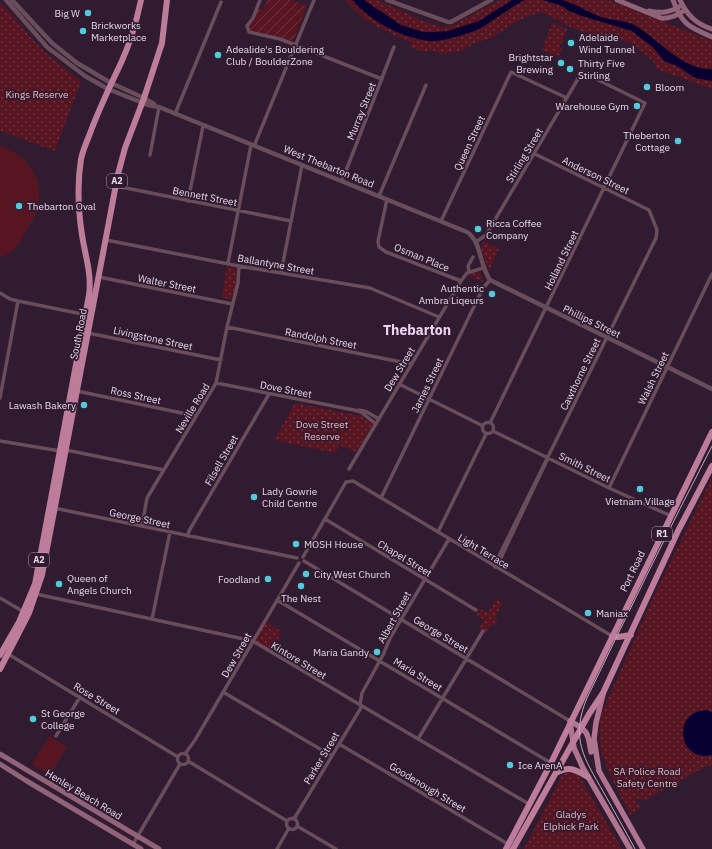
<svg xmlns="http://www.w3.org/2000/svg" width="712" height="849" viewBox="0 0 712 849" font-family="'IBM Plex Sans',sans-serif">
	<defs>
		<pattern id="park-dots" width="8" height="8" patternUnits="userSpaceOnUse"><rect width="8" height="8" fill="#571522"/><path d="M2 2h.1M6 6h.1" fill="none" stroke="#6f3642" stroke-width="1.8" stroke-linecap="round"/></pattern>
		<pattern id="garden-furrows" width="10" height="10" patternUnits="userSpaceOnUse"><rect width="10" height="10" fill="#571522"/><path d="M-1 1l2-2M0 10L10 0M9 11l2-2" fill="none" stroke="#6f3642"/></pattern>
	</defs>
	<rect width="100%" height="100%" fill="#301b31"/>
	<path fill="#571522" d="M0,146C30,156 47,182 36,213C34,219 30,224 27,230C20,242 15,253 0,257Z
		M49,736L67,747L50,775L32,764Z"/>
	<path fill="url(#park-dots)" d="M345,0H378L421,20L442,27L453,26L462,20L500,0H608L712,41V89L657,69L654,62L631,43L609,36L589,34L570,27L548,15L540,12L519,20L491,38L475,43L463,50L443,54L432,50L423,52L410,47L412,42C396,37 371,25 359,14C354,10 350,5 345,0Z
		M0,3C11,11 18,23 27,33C43,52 62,66 81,81L55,151L0,131Z
		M552,23L567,29L560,47L562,49L559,57L542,50Z
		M484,241L499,249L489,271L482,251L481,244Z
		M227,266L237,269C237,280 236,290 231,300L222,297Z
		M474,273L481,274L483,278V282L468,275Z
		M295,403L360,416L374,423L356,452L340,445L335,453L274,440Z
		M712,478V766L708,765L645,800L634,798L641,808L630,815C613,778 591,753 603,710L659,585Z
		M496,599L503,603L495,617L498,619L494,626L491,624L486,633L479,629L484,620L477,615L480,609L488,613Z
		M265,621L282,632L271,652L253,641Z
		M565,772H568L580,777L622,849H524L562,776Z"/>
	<path fill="url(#garden-furrows)" d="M267,0H291L307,6L293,42L281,37L250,31L248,26L253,22L258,9L263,10Z"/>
	<path fill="#070031" d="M352,0H364L401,25L423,32H436L448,31L479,21L512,0H525C509,8 495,20 479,29C469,34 438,43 429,41C399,37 372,22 352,0Z
		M543,0C549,0 556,0 562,0C572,2 590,13 601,17C613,21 626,20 636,26C659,40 684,71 712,69V81L695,78L677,66L664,61L653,47L643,40L632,31L582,16L569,11L562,6Z
		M707,710L712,712V755C678,763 671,711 707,710Z"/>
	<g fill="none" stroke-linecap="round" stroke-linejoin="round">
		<path stroke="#694d5a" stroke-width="3.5" d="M260,0L253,18L247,26L249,32L280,39L382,79
			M175,114L221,2
			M254,146L314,0
			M150,155L159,107
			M342,181L394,47
			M116,186L291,221
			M379,196L426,85
			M387,199L378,241L379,247L386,252L461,281
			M188,201L203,126
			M441,221L511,72L567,98
			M106,240L239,266L370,288L439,317
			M476,242L486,235L582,72L645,103L490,423
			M228,263L251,145
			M469,272L468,266L473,257
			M281,273L302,165
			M99,277L232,304
			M0,293L10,299L18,301L87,315
			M227,327L411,364
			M88,333L221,360
			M216,383L354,410L361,412L376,424
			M399,384L483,426
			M77,391L196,416
			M0,398L18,301
			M359,410L367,412L379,419
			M482.5 428a5.5 5.5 0 1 1 11 0a5.5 5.5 0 1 1-11 0Z
			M493,431L609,488L671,516
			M0,441L60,451L66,450L164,470
			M349,469L461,281L467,273L483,268
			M609,488L712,274
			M381,498L483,288L490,280
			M54,508L297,558
			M325,519L476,610
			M142,526L147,498L216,383L227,327L238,283L239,266
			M438,532L486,434
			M188,536L189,531L269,394
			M303,557L346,482L353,481L612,636
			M304,561L570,721
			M496,566L499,562L547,460
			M495,567L497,560L656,238L657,230L649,210L535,154
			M36,594L253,641L362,706L529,804
			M0,598L24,612
			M277,600L551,763
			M152,619L170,532
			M8,654L178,757
			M223,692L332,756
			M360,705L362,693L383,655L390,638L449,539
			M56,736L80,697
			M418,739L483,631
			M339,744L508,844
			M177.5 759a5.5 5.5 0 1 1 11 0a5.5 5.5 0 1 1-11 0Z
			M185,754L195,740L299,563
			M188,761L287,821
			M286.5 824a5.5 5.5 0 1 1 11 0a5.5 5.5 0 1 1-11 0Z
			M294,819L362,706
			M297,826L336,849
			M133,844L180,764
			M277,849L289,828"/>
		<path stroke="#694d5a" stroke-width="4.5" d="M6,0L47,47L85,76L108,89L148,105L159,107L467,232C482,242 479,265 490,280L712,389
			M12,0L52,43L77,63L111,83L144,98L154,104
			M387,0L448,22H451L491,0"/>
		<path stroke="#906379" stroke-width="5" d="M617,0L661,18C670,19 677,15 685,10
			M673,0C682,25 689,27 712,37
			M680,0C687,15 696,24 712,29
			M649,11C662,14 671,12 682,5
			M0,754L159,849
			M0,764L25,780L141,849"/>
		<path stroke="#ae7490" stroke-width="5.5" d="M603,694L596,723L594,739L599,771L643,849
			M570,721C588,731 588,732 591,752
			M570,722L574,748L583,768L630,849"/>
		<path stroke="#bc7c9a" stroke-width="6" d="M612,636L618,637L631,635
			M0,655L19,622L35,584L89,295C92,274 85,255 82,235C78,209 77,184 81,159C83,151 86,143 89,136C98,111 109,88 121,63C131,41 136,24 141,0
			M0,669L29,613L42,575L118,174L125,148L144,98L162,43L167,0
			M556,773C569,765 576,770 588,777
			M506,849L551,763L712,432
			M513,849L589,714L603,693L678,531L712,466"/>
		<path stroke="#bdaebe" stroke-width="1" d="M635,849C625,830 614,811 604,793C584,758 570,739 587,698C628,613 669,529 712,446"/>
	</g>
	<g fill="#52cbd8" stroke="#301b31" stroke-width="1.5">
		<circle cx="88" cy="13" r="4"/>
		<circle cx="83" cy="31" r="4"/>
		<circle cx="571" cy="43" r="4"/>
		<circle cx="218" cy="55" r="4"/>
		<circle cx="561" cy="63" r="4"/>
		<circle cx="570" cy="69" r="4"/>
		<circle cx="647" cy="87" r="4"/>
		<circle cx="637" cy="106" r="4"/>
		<circle cx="678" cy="141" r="4"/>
		<circle cx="19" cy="206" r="4"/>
		<circle cx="478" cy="229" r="4"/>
		<circle cx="492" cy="294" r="4"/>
		<circle cx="84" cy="405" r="4"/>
		<circle cx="640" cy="489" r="4"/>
		<circle cx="254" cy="497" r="4"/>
		<circle cx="296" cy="544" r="4"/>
		<circle cx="306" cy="574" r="4"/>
		<circle cx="268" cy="579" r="4"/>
		<circle cx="59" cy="584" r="4"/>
		<circle cx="301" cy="586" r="4"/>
		<circle cx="588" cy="613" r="4"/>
		<circle cx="377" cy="652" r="4"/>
		<circle cx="33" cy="719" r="4"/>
		<circle cx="510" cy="765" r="4"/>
	</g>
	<g text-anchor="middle" stroke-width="3.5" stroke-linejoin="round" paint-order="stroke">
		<g fill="#301b31" stroke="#b0a0b0" stroke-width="1">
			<rect x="107" y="174" width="20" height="14" rx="3"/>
			<rect x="652" y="527" width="20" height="14" rx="3"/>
			<rect x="29" y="553" width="20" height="14" rx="3"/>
		</g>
		<g font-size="9" font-weight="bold" fill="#e7d9e7">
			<text x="117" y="184">A2</text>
			<text x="662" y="537">R1</text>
			<text x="39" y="563">A2</text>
		</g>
		<g font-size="10" fill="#e7d9e7" stroke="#301b31" text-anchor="start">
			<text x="80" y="17" text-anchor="end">Big W</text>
			<text x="91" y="29">Brickworks<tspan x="91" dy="12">Marketplace</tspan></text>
			<text x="579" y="41">Adelaide<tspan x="579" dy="12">Wind Tunnel</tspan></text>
			<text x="226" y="53">Adealide's Bouldering<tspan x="226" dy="12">Club / BoulderZone</tspan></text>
			<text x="553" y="61" text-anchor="end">Brightstar<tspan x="553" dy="12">Brewing</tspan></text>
			<text x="578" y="67">Thirty Five<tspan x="578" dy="12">Stirling</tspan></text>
			<text x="655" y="91">Bloom</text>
			<text x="629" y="110" text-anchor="end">Warehouse Gym</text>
			<text x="670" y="139" text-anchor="end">Theberton<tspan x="670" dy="12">Cottage</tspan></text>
			<text x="27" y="210">Thebarton Oval</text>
			<text x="486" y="227">Ricca Coffee<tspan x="486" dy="12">Company</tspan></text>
			<text x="484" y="292" text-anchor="end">Authentic<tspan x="484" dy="12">Ambra Liqeurs</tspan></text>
			<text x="76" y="409" text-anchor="end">Lawash Bakery</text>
			<text x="262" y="495">Lady Gowrie<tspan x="262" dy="12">Child Centre</tspan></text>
			<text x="640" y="505" text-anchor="middle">Vietnam Village</text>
			<text x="304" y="548">MOSH House</text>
			<text x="314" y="578">City West Church</text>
			<text x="67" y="582">Queen of<tspan x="67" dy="12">Angels Church</tspan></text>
			<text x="260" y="583" text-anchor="end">Foodland</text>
			<text x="301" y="602" text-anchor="middle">The Nest</text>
			<text x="596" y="617">Maniax</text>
			<text x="369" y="656" text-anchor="end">Maria Gandy</text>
			<text x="41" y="717">St George<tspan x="41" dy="12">College</tspan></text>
			<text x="518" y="769">Ice ArenA</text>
		</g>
		<g font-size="10" fill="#f7b6bb" stroke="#301b31">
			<text x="37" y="98">Kings Reserve</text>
			<text x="322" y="428">Dove Street<tspan x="322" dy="12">Reserve</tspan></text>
			<text x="647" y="775">SA Police Road<tspan x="647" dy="12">Safety Centre</tspan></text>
			<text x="571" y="818">Gladys<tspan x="571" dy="12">Elphick Park</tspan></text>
		</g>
		<g font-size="10" fill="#e7d9e7" stroke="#301b31">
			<text transform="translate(361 111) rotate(-68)" y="4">Murray Street</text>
			<text transform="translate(469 143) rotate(-65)" y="4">Queen Street</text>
			<text transform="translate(524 155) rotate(-59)" y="4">Stirling Street</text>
			<text transform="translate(329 166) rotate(22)" y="4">West Thebarton Road</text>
			<text transform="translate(596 175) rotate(26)" y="4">Anderson Street</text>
			<text transform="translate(205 196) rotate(11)" y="4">Bennett Street</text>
			<text transform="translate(422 257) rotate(22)" y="4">Osman Place</text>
			<text transform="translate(561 260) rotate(-64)" y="4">Holland Street</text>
			<text transform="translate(276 264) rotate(10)" y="4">Ballantyne Street</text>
			<text transform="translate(167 283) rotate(11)" y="4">Walter Street</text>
			<text transform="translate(592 321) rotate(26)" y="4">Phillips Street</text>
			<text transform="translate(78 334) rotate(-79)" y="4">South Road</text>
			<text transform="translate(153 338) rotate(12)" y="4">Livingstone Street</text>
			<text transform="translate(321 338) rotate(11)" y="4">Randolph Street</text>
			<text transform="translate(399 369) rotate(-59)" y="4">Dew Street</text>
			<text transform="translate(580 374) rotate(-64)" y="4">Cawthorne Street</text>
			<text transform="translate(653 378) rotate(-64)" y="4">Walsh Street</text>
			<text transform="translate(427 385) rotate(-64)" y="4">James Street</text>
			<text transform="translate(286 389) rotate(11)" y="4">Dove Street</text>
			<text transform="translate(136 395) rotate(12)" y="4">Ross Street</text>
			<text transform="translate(192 408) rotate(-59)" y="4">Neville Road</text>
			<text transform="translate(221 460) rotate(-60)" y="4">Filsell Street</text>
			<text transform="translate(585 467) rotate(26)" y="4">Smith Street</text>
			<text transform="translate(140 518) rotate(12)" y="4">George Street</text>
			<text transform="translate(484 551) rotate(31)" y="4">Light Terrace</text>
			<text transform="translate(405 558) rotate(31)" y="4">Chapel Street</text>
			<text transform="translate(632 571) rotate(-64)" y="4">Port Road</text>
			<text transform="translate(394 617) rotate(-61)" y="4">Albert Street</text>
			<text transform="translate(441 634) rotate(31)" y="4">George Street</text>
			<text transform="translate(236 655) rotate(-60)" y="4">Dew Street</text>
			<text transform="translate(299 660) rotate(31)" y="4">Kintore Street</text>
			<text transform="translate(418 674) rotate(31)" y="4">Maria Street</text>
			<text transform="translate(97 698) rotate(31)" y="4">Rose Street</text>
			<text transform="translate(321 758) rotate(-59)" y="4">Parker Street</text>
			<text transform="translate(428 787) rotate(31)" y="4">Goodenough Street</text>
			<text transform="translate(84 794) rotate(31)" y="4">Henley Beach Road</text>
		</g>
		<g font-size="14" font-weight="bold" fill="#efd3f0" stroke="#301b31">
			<text x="417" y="335">Thebarton</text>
		</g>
	</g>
</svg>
